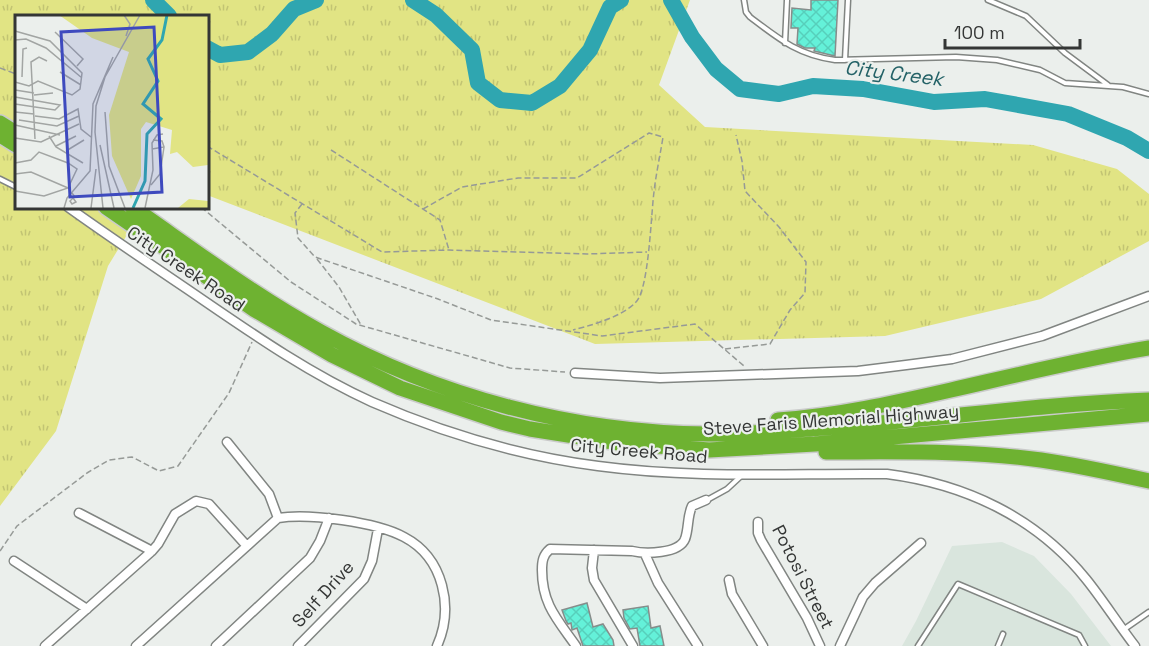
<svg xmlns="http://www.w3.org/2000/svg" width="1149" height="646" viewBox="0 0 1149 646" font-family="'Space Grotesk',sans-serif">
	<defs>
		<pattern id="grass-tufts" width="24" height="20" patternUnits="userSpaceOnUse" patternTransform="scale(1.5)"><rect width="24" height="20" fill="#e1e484"/><path d="M3 7l-1-3M5 7V3M7 7l1-3M15 17l-1-3M17 17v-4M19 17l1-3" fill="none" stroke="#c2c473"/></pattern>
		<pattern id="building-cross-hatch" width="8" height="8" patternUnits="userSpaceOnUse" patternTransform="scale(1.5)"><rect width="8" height="8" fill="#64f1d9"/><path d="M0 0l8 8M0 8l8-8" fill="none" stroke="#57cfbb"/></pattern>
	</defs>
	<rect width="100%" height="100%" fill="#ebefec"/>
	<path fill="#d9e5dd" d="M1002,542L1034,556L1071,594L1111,646H902L916,621L952,546Z"/>
	<path fill="url(#grass-tufts)" d="M0,0H690L659,85L705,127L1033,145L1117,169L1149,194V241L1041,299L885,336L595,344L207,195V16H16V207H144L108,266L56,431L0,506Z"/>
	<g fill="none" stroke-linecap="round" stroke-linejoin="round">
		<path stroke="#2fa6b0" stroke-width="16" d="M153,0L169,16
			M413,0L436,15L472,50L478,83L500,100L532,103L560,86L590,50L610,7L621,0
			M671,0L692,37L716,69L740,89L779,94L813,86L863,89L934,102L985,99L1068,114L1127,138L1149,151
			M207,48L220,55L248,52L272,34L294,9L316,0"/>
	</g>
	<path fill="url(#building-cross-hatch)" stroke="#878d8b" stroke-width="1.5" d="M811,0H838L835,56L814,51L815,48H805L797,44L798,28H791L792,8L811,10Z
		M587,603L593,627L603,624L613,640L614,646H583L577,628L572,630L571,623L568,624L566,621L562,610Z
		M648,606L651,628L660,626L664,646H640L637,628L630,629L624,618L623,610Z"/>
	<g fill="none" stroke-linecap="round" stroke-linejoin="round">
		<g stroke="#818582" stroke-width="7">
			<path id="service" d="M744,0L746,12L750,17C779,39 798,55 835,60L956,57L997,60L1040,70L1065,83L1123,87L1149,94
				M988,0L1026,16L1065,53L1108,85
				M785,43L787,0
				M845,60L848,0
				M0,179L16,187
				M707,500L727,489L740,477
				M1123,630L1149,612
				M918,646L958,584L1079,635L1085,646
				M998,646L1003,634"/>
		</g>
		<g stroke="#818582" stroke-width="11">
			<path id="minor" d="M68,207C107,235 147,262 187,289C247,330 306,372 372,402C443,433 521,456 598,466C694,479 791,473 887,474C965,484 1036,517 1086,579C1103,600 1118,624 1135,646
				M575,373L660,378L858,371L906,365L952,359L1042,336L1149,296
				M227,442L269,494L278,518
				M79,513L152,551
				M758,522V533L761,540L807,618L820,646
				M594,550L592,568L594,580L633,646
				M645,554L658,583L698,646
				M14,561L87,609
				M729,580L732,594L763,646
				M45,646L152,551L158,544L175,514L196,501L209,504L246,545
				M136,646L278,518C309,513 376,522 404,537C444,558 454,608 437,646
				M216,646L310,558L320,541L329,518
				M298,646L364,579L372,561L378,529
				M576,646C557,619 542,604 542,570C542,561 543,555 550,549L632,551C645,554 679,554 685,539C689,528 687,517 692,506L706,500
				M840,646L863,597L875,583L921,543"/>
		</g>
		<g stroke="#cacbca" stroke-width="18">
			<path id="motorway" d="M0,123L16,133
				M0,135L16,145
				M106,207L255,310L332,355L400,388L501,422L530,429L619,443L709,450L815,444L1149,414
				M132,207C194,250 255,296 321,332C438,397 575,433 708,434C742,435 777,431 811,429C923,421 1036,404 1149,400
				M778,420C837,416 894,403 951,390C1017,375 1082,359 1149,348
				M826,452C898,452 970,450 1041,460C1077,465 1113,473 1149,481"/>
		</g>
		<path stroke="#969a97" stroke-width="1.5" stroke-dasharray="6 3" stroke-linecap="butt" d="M0,68L16,74
			M207,146L382,252L449,250L587,254L647,252
			M331,150L440,220L449,250
			M302,204L295,213L298,238L315,257L438,299L491,320L602,336L695,324L744,366
			M201,207L291,282L356,324L510,368L565,372
			M423,209L462,187L518,178H577L649,133L663,137C660,156 656,174 654,192C651,214 649,289 636,302C622,317 592,325 573,330
			M317,259L339,287L361,325
			M725,349L770,344L790,310L805,293L806,262L779,227L745,191L742,161L736,135
			M0,551L17,526L87,473L109,460L132,457L159,471L178,466L229,393L252,342"/>
		<use href="#service" stroke="#fff" stroke-width="4"/>
		<use href="#minor" stroke="#fff" stroke-width="8"/>
		<use href="#motorway" stroke="#6eb231" stroke-width="15"/>
	</g>
	<g text-anchor="middle" stroke-width="4.5" stroke-linejoin="round" paint-order="stroke">
		<g font-size="18" fill="#343635" stroke="#ebefec">
			<text transform="translate(186 269) rotate(34)" y="6">City Creek Road</text>
			<text transform="translate(831 420) rotate(-4)" y="6">Steve Faris Memorial Highway</text>
			<text transform="translate(639 451) rotate(5)" y="6">City Creek Road</text>
			<text transform="translate(803 577) rotate(63)" y="6">Potosi Street</text>
			<text transform="translate(323 594) rotate(-48)" y="6">Self Drive</text>
		</g>
		<g font-size="20" font-style="italic" fill="#246267" stroke="#ebefec">
			<text transform="translate(894 73) rotate(7)" y="7">City Creek</text>
		</g>
	</g>
	<g transform="translate(15 15)">
		<rect width="194" height="194" fill="#ebefec"/>
		<path d="M44,0H193V150L178,152L162,137L155,139L157,115L131,107L126,114V161L116,184L97,141L94,100L114,37L77,23ZM174,184L193,186V193H163Z" fill="#e1e484"/>
		<path fill="none" stroke="#2fa6b0" stroke-width="3" d="M118,193L130,166L132,119L146,104L128,89L143,66L133,44L147,25L152,0"/>
		<path fill="none" stroke="#a2a5a3" stroke-width="1.5" d="M109,0L115,9L111,21M0,16L35,26L67,58L65,74L57,80L23,66L14,71L0,67M40,17L68,44L62,51M0,25L11,24L31,33L67,63M45,57L66,70M7,62L8,34L12,33M0,75L19,78M19,80L38,78M0,82L45,90L40,95L0,89M0,97L19,99M90,97L94,151L110,193M20,101L44,104L63,94L66,114L76,122M4,105L42,111L64,101M0,110L45,120M34,121L41,132L68,148M0,123L26,127L64,109M20,124L16,47L24,42L32,46M85,130L99,193M41,131L61,121M137,134L149,132L147,126L138,125M51,136L69,125M0,148L16,145L24,137L53,148L62,154L53,173M0,159L16,157L53,173L29,181L0,176M136,170L145,159L149,132M57,178L60,182L58,183L55,186L57,189L61,187L58,183M49,193L52,183L75,156L78,89L98,42M76,193L81,154M88,193L80,117L81,91L90,62L125,0M130,193L138,155L137,128L142,120L148,119"/>
		<path fill="#3e4abe" fill-opacity="0.15" stroke="#3e4abe" stroke-width="3" d="M139,12L147,177L55,182L46,17Z"/>
		<rect width="194" height="194" fill="none" stroke="#343635" stroke-width="3"/>
	</g>
	<path d="M945 39v9h135v-9" fill="none" stroke="#343635" stroke-width="3"/>
	<text x="954" y="39" font-size="18" fill="#343635" stroke="#ebefec" stroke-width="4.5" paint-order="stroke">100 m</text>
</svg>
